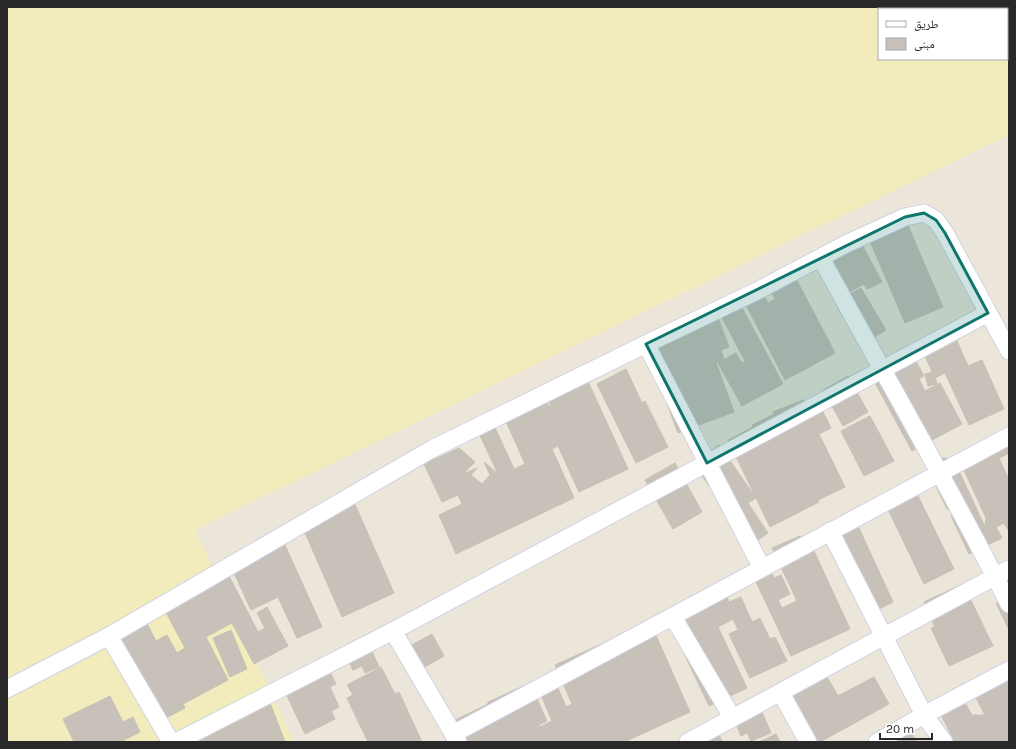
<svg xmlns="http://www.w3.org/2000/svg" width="1016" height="749" viewBox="0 0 1016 749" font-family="Karla,'Noto Naskh Arabic',sans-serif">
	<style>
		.sand { fill: #f2ebbc; fill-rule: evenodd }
		.building { fill: #c7c1ba; stroke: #c7c1b4 }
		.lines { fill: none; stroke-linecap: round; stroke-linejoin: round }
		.street-casing { stroke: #d0d3e2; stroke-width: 19 }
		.street { stroke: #fff; stroke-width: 17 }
		.marked { fill: #0f766e; fill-opacity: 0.2; stroke: #0f766e; stroke-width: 3; stroke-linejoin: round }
	</style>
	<rect width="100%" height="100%" fill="#ece5da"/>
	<path class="sand" d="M 7,7 L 1009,7 L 1009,135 L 195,530 L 294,742 L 7,742 ZM 879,9 L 1007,9 L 1007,59 L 879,59 Z"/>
	<g class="building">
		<path d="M 904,216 L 943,307 L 905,323 L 866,232 Z"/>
		<path d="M 858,237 L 882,282 L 867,289 L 864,284 L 839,298 L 823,266 L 844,255 L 840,247 Z"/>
		<path d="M 791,269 L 835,353 L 785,380 L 742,297 L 760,288 L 768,303 L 775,299 L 767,282 Z"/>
		<path d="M 861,288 L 886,330 L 860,346 L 835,303 Z"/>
		<path d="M 738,300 L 783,384 L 742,406 L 718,363 L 736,353 L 742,363 L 745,361 L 718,310 Z"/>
		<path d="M 717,315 L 729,347 L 721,350 L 724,359 L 716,363 L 734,412 L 678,433 L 647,351 L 673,341 L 672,338 Z"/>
		<path d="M 950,325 L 968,366 L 982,360 L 1004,409 L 969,425 L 945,373 L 935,378 L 919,343 L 934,336 L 933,332 Z"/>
		<path d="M 908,346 L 924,376 L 919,379 L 925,391 L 940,383 L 962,424 L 912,451 L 867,368 Z"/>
		<path d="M 626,369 L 642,403 L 645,401 L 668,447 L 636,463 L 597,384 Z"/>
		<path d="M 934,372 L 937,384 L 928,386 L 925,374 Z"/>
		<path d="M 848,376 L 868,412 L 843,426 L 823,390 Z"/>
		<path d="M 586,377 L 628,469 L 579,492 L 558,446 L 552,449 L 574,498 L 456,554 L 439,515 L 462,504 L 458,495 L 442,502 L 424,464 L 459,448 L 475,462 L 463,474 L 477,468 L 471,475 L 482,484 L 490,475 L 484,462 L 498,474 L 477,429 L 492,421 L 514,469 L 525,464 L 505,419 L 544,401 L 552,408 L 546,396 Z"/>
		<path d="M 803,400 L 809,412 L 820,406 L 831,428 L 819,434 L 845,487 L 818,500 L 819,502 L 770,527 L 728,440 L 753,427 L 752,425 L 774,414 L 773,412 Z"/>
		<path d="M 870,416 L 894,461 L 864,476 L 841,431 Z"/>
		<path d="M 1007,429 L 1009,429 L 1009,453 L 999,458 L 1009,480 L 1009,532 L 1004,523 L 996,527 L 1002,538 L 969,554 L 951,516 L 961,512 L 947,509 L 930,474 L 932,463 L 943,458 L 954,460 L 985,527 L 986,518 L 957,455 L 982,444 L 981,441 Z"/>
		<path d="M 719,445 L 756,498 L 748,503 L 768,533 L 751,545 L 693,463 Z"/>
		<path d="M 675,463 L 702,512 L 673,529 L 645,480 Z"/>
		<path d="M 916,492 L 954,569 L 924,584 L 882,497 Z"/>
		<path d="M 354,502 L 394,593 L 342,617 L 302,526 Z"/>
		<path d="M 852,513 L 893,602 L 865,616 L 823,526 Z"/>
		<path d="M 281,536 L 322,627 L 297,638 L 278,597 L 251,610 L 230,564 Z"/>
		<path d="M 800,536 L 808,554 L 814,551 L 850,629 L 791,656 L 750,569 L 766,562 L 774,578 L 781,575 L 790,594 L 778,600 L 782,608 L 797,601 L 772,548 Z"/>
		<path d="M 228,574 L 258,632 L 265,628 L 257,613 L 267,607 L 288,646 L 254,664 L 232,623 L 206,637 L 228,680 L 183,704 L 185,708 L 162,720 L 114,629 L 142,614 L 156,641 L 167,635 L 177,653 L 185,648 L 162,605 Z"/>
		<path d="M 963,584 L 993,646 L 949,666 L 931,628 L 935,627 L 924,602 Z"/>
		<path d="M 709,589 L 726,595 L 729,602 L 741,597 L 752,622 L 760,618 L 770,639 L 775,637 L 787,661 L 750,678 L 729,634 L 738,630 L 733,619 L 718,627 L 747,688 L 709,706 L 664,611 Z"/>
		<path d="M 1009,596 L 1009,630 L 996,603 Z"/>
		<path d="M 650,622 L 690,712 L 624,742 L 450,742 L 443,726 L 488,704 L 488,702 L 530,683 L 547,721 L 539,725 L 540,727 L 552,721 L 535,681 L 552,674 L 566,707 L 572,704 L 555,665 Z"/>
		<path d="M 231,630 L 247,669 L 230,677 L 213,638 Z"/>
		<path d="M 432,634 L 444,656 L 421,669 L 408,647 Z"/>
		<path d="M 366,638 L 379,667 L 365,673 L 362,666 L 353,670 L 343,648 Z"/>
		<path d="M 325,662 L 336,684 L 330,687 L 339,707 L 331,711 L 335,719 L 305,734 L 281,683 Z"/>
		<path d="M 1008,662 L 1009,742 L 955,742 L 935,703 L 964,701 L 972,715 L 985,715 L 968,683 Z"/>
		<path d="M 381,667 L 395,694 L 399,692 L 422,742 L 368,742 L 347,698 L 353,695 L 347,685 Z"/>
		<path d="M 822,668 L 838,696 L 874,677 L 889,704 L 820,742 L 802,742 L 775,693 Z"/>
		<path d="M 267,695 L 285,742 L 201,742 L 195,727 Z"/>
		<path d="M 110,696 L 123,722 L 133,717 L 140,732 L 120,742 L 74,742 L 63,719 Z"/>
		<path d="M 758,703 L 771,733 L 751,741 L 747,733 L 741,736 L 732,714 Z"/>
		<path d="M 717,729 L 722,742 L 688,742 Z"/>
		<path d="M 908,729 L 918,742 L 870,742 Z"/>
		<path d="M 776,734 L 780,742 L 759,742 Z"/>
	</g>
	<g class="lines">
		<defs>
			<g id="street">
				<path d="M 821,258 C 883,373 950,487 1009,604"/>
				<path d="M 646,344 L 762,568"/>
				<path d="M 830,531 L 924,715 L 944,742"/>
				<path d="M 673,617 L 732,717"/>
				<path d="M 393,631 L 458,742"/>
				<path d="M 7,689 L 109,636"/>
				<path d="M 781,693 L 808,742"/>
				<path d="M 453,734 L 1009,436"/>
				<path d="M 171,742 L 109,636 L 432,449 L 646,344 L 757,291 L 846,244 L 905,217 L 924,213 L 936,220 L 945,233 L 1009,351"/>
				<path d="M 176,742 L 393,631 L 988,313"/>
				<path d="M 688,742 L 1009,569"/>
				<path d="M 877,742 L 924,715 L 1009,670"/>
			</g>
		</defs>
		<use href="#street" class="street-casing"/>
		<use href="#street" class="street"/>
	</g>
	<path class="marked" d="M 924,213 L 936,220 L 945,233 L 988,313 L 707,463 L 646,344 L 905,217 Z"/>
	<rect width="1016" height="749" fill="none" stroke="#292929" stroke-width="16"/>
	<rect x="878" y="8" width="130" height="52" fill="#ffffff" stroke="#a9a9a9"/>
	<rect x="886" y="21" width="20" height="6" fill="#ffffff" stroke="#a9a9a9"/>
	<text x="914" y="28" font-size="12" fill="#292929">طريق</text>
	<rect x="886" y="38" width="20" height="12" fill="#c7c1ba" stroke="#a9a9a9"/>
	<text x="914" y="48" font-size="12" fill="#292929">مبنى</text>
	<path d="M880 733v6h52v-6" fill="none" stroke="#292929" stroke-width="2"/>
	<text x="886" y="733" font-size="12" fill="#292929" stroke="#ffffff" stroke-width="3" paint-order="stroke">20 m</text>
</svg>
